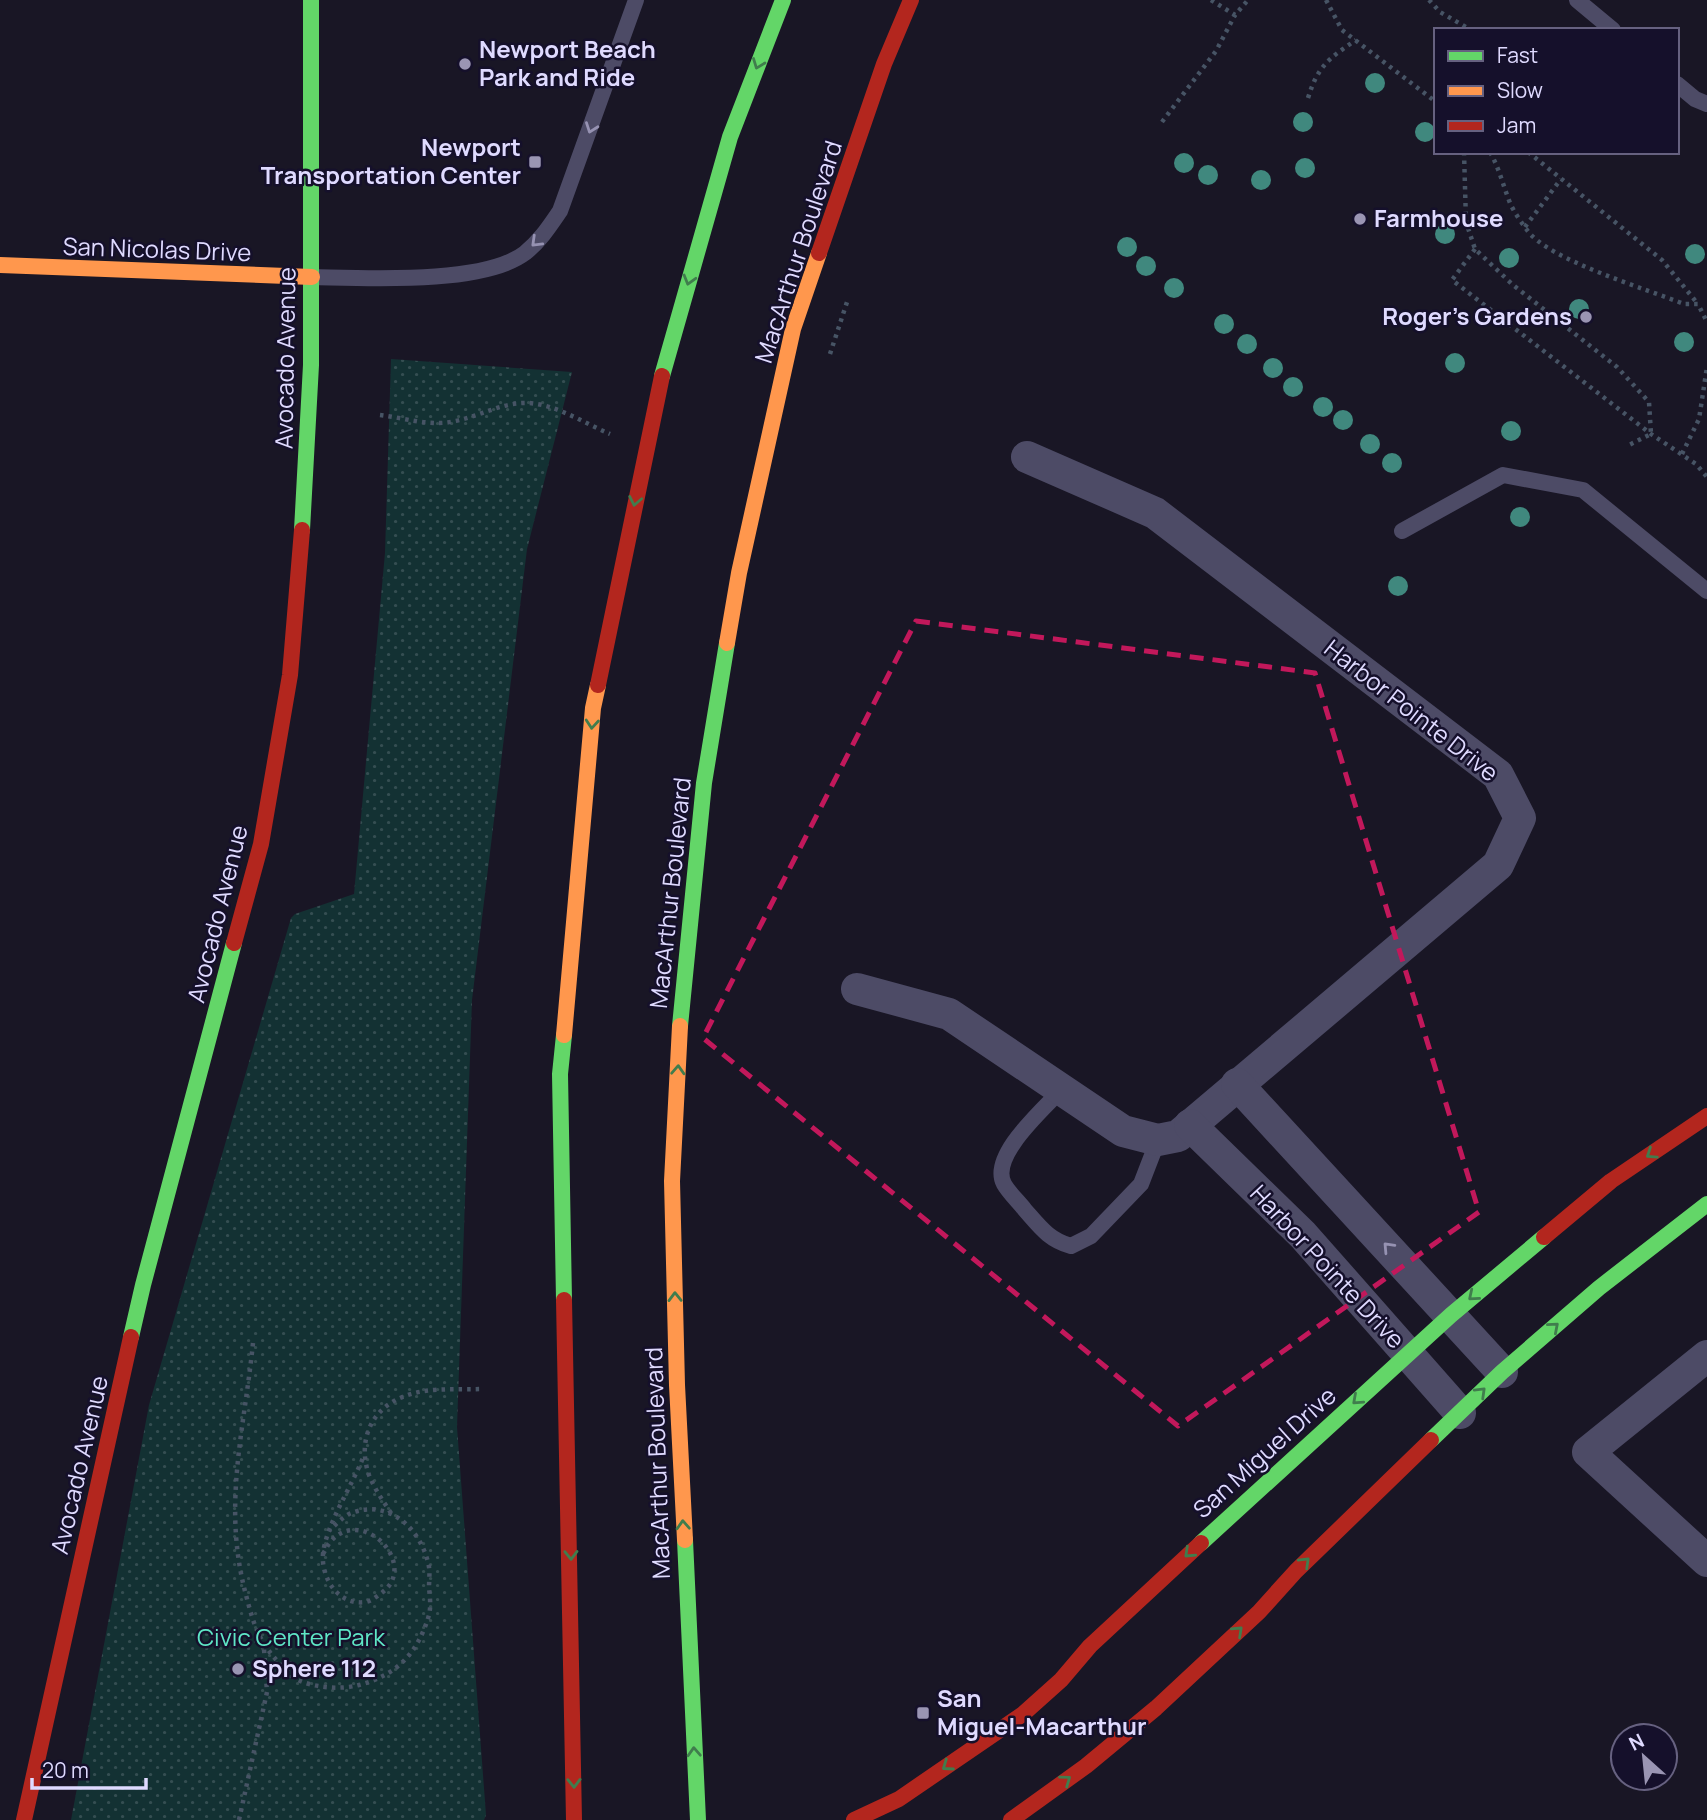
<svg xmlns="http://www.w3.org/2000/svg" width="1707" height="1820" viewBox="0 0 1707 1820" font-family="Manrope,sans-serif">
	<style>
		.park { fill: url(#park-dots) }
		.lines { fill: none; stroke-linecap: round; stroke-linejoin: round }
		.path { stroke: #475465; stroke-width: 4.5; stroke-dasharray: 3.5 5; stroke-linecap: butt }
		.lane { stroke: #4d4b66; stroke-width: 16 }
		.street { stroke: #4d4b66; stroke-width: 32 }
		.fast { stroke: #63d668; stroke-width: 16 }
		.slow { stroke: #ff974d; stroke-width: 16 }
		.jam { stroke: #b3261e; stroke-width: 16 }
		.tree { fill: #40887e }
		.oneway { stroke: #407d4d }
		.oneway2 { stroke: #9692b2 }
		.marked { fill: none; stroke: #c2185b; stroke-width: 5; stroke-dasharray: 14 9; stroke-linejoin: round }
		.poi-dot { fill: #9a95b3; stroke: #15102b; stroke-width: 2.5 }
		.labels { text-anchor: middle; stroke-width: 5; stroke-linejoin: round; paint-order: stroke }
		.poi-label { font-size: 24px; font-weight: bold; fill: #dfdaff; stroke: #15102b; text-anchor: start }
		.street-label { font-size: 24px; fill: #dfdaff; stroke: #15102b }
		.park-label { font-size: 24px; fill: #5fe6c6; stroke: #15102b }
	</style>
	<defs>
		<pattern id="park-dots" width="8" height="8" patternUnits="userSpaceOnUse" patternTransform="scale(1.75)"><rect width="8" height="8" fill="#133133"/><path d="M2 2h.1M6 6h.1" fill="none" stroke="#354e52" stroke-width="1.8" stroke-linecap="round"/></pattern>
	</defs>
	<rect width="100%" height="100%" fill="#191625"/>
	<path class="park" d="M 391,359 L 572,372 L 527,549 L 472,1000 L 457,1427 L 486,1815 L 484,1820 L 71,1820 L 149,1405 L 291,918 L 295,914 L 354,894 L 385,553 Z"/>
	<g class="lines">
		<g class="path">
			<path d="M 1211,0 L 1235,15 L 1248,0"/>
			<path d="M 1326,0 L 1342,30 L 1436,102"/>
			<path d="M 1429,0 L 1440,12 L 1471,30"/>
			<path d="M 1308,98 C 1318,66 1328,59 1356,40"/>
			<path d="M 1162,122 L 1216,51 L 1235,15"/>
			<path d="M 1464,152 L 1466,222 L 1475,249 L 1513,285 L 1617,367 L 1649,402 L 1651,434 L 1629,445"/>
			<path d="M 1490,152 C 1499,168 1503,185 1510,203 C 1514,212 1521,222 1527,230 C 1548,260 1647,289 1684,304 L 1698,304 L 1707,322"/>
			<path d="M 1528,152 L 1662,260 L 1698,304"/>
			<path d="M 1525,227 L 1561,179"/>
			<path d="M 1475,249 L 1452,280 L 1651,434 L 1696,464 L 1707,477"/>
			<path d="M 830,354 L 848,299"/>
			<path d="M 380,415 C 405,418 431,427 455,421 C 481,416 502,402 529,403 C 557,405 584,423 610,434"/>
			<path d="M 1682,454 L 1699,419 L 1707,367"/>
			<path d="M 253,1343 C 244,1432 222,1506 246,1595 C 254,1626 259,1642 281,1665 C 286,1669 291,1676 296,1679 C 314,1688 340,1690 359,1685 C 397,1675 418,1653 429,1615 C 431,1607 430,1597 429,1588 C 429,1581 430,1574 429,1567 C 422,1529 388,1497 349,1514 C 342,1518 335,1525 329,1531"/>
			<path d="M 391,1513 C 383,1501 374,1488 369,1475 C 357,1441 371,1408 405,1396 C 428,1387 457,1390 482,1389"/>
			<path d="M 323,1554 C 326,1549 328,1544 332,1540 C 365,1506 421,1567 380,1594 C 376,1597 371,1601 366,1602 C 339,1606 321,1579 323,1554 C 326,1524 353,1485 364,1455"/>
			<path d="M 239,1820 L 267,1692 L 264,1649"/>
		</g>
		<g class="lane">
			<path d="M 1577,0 L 1613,30"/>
			<path d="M 1677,84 L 1695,99 L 1707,104"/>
			<path d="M 312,277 C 365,278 483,285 525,253 C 540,241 549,227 560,211 L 636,0"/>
			<path d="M 1402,531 L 1503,475 L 1583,490 L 1707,591"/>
			<path d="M 1061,1090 C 1044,1109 989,1156 1004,1184 C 1009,1193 1019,1202 1025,1210 C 1040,1227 1049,1240 1071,1246 L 1091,1236 L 1141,1184 L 1158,1140"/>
		</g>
		<g class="street">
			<path d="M 857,989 L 949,1014 L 1123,1131 L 1158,1140 L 1178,1136 L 1498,865 L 1520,818 L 1498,775 L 1155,513 L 1027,457"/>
			<path d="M 1237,1084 L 1502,1372"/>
			<path d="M 1190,1125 L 1303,1235 L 1460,1413"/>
			<path d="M 1707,1356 L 1588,1452 L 1707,1561"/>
		</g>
		<g class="fast">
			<path d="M 662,376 L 730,137 L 783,0"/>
			<path d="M 302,530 L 311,365 L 311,0"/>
			<path d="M 680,1026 L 704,783 L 727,643"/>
			<path d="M 564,1035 L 560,1074 L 564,1300"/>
			<path d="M 131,1337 L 143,1285 L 234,943"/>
			<path d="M 1431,1440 L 1502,1372 L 1599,1288 L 1707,1204"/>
			<path d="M 685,1540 L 698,1820"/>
			<path d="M 1201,1543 L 1451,1315 L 1544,1237"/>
		</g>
		<g class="slow">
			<path d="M 0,265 L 312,277"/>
			<path d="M 727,643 L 739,573 L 793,329 L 819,253"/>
			<path d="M 680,1026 L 672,1181 L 677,1385 L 685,1540"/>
			<path d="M 564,1035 L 593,708 L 598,685"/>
		</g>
		<g class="jam">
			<path d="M 819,253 L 884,64 L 911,0"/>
			<path d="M 598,685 L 662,376"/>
			<path d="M 234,943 L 261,844 L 290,675 L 302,530"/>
			<path d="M 1544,1237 L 1611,1181 L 1707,1116"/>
			<path d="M 564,1300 L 574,1820"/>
			<path d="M 24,1820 L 131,1337"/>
			<path d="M 854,1820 L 899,1799 L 1023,1714 L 1061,1680 L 1090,1646 L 1201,1543"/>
			<path d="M 1011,1820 L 1086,1766 L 1156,1708 L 1259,1612 L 1296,1571 L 1431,1440"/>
		</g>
	</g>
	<g class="tree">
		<circle cx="1375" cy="83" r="10"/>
		<circle cx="1303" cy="122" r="10"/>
		<circle cx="1425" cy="132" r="10"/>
		<circle cx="1184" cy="163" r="10"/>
		<circle cx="1305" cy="168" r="10"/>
		<circle cx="1208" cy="175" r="10"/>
		<circle cx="1261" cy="180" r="10"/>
		<circle cx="1445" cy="234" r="10"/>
		<circle cx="1127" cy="247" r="10"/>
		<circle cx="1695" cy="254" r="10"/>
		<circle cx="1509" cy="258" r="10"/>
		<circle cx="1146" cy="266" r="10"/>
		<circle cx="1174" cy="288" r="10"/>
		<circle cx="1579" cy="309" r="10"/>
		<circle cx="1224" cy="324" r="10"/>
		<circle cx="1684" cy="342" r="10"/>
		<circle cx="1247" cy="344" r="10"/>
		<circle cx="1455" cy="363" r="10"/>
		<circle cx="1273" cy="368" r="10"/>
		<circle cx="1293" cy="387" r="10"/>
		<circle cx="1323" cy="407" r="10"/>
		<circle cx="1343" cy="420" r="10"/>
		<circle cx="1511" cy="431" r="10"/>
		<circle cx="1370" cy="444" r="10"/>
		<circle cx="1392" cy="463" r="10"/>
		<circle cx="1520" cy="517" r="10"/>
		<circle cx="1398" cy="586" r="10"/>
	</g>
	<defs><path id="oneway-chevron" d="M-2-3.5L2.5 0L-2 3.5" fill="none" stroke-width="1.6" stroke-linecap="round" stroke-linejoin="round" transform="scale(1.75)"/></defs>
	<g class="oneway">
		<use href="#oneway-chevron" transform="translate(758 64) rotate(111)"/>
		<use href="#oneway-chevron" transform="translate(689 280) rotate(106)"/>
		<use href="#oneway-chevron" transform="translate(635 501) rotate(101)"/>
		<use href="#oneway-chevron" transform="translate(592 724) rotate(95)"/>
		<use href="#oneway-chevron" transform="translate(678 1070) rotate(-87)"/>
		<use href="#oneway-chevron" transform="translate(1651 1154) rotate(146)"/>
		<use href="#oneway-chevron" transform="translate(1473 1296) rotate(140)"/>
		<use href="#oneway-chevron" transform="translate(675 1297) rotate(-91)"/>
		<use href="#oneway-chevron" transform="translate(1554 1327) rotate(-41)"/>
		<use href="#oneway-chevron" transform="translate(1481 1392) rotate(-44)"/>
		<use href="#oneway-chevron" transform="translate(1357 1400) rotate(138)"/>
		<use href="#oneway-chevron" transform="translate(683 1525) rotate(-93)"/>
		<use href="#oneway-chevron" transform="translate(1189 1553) rotate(137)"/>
		<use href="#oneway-chevron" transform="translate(571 1555) rotate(89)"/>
		<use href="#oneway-chevron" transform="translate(1305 1562) rotate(-44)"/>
		<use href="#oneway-chevron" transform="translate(1238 1631) rotate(-43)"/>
		<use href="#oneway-chevron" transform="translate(694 1752) rotate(-93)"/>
		<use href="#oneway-chevron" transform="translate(947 1766) rotate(145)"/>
		<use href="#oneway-chevron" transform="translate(1066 1780) rotate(-36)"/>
		<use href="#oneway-chevron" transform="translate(574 1783) rotate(89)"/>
	</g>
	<g class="oneway2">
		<use href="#oneway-chevron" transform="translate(591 128) rotate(110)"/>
		<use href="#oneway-chevron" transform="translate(536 242) rotate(136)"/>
		<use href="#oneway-chevron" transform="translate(1388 1247) rotate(-133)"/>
	</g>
	<path class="marked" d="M 916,621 L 1315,673 L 1479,1212 L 1178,1426 L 703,1038 Z"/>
	<g class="poi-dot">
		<circle cx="465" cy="64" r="7"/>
		<rect x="528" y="155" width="14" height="14" rx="3.5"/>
		<circle cx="1360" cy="219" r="7"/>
		<circle cx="1586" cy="317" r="7"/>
		<circle cx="238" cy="1669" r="7"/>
		<rect x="916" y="1706" width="14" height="14" rx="3.5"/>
	</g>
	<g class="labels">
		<g class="poi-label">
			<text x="479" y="58">Newport Beach<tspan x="479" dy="28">Park and Ride</tspan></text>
			<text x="521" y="156" text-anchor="end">Newport<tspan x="521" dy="28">Transportation Center</tspan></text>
			<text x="1374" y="227">Farmhouse</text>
			<text x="1572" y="325" text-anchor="end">Roger's Gardens</text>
			<text x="252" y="1677">Sphere 112</text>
			<text x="937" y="1707">San<tspan x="937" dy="28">Miguel-Macarthur</tspan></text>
		</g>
		<g class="street-label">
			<text transform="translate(157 250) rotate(2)" y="8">San Nicolas Drive</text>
			<text transform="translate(799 252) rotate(-72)" y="8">MacArthur Boulevard</text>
			<text transform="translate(286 358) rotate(-89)" y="8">Avocado Avenue</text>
			<text transform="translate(1411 711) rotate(38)" y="8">Harbor Pointe Drive</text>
			<text transform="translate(671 893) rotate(-84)" y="8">MacArthur Boulevard</text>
			<text transform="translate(218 914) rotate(-76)" y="8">Avocado Avenue</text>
			<text transform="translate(1327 1267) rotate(47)" y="8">Harbor Pointe Drive</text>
			<text transform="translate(1265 1453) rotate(-42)" y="8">San Miguel Drive</text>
			<text transform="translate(658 1463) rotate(-92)" y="8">MacArthur Boulevard</text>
			<text transform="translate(80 1465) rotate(-77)" y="8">Avocado Avenue</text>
		</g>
		<g class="park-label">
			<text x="291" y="1646">Civic Center Park</text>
		</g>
	</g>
	<rect x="1434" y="28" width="245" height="126" fill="#15102b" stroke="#666180" stroke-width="2"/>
	<rect x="1448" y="51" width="35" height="10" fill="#63d668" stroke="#666180" stroke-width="2"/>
	<text x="1497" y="63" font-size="21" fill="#dfdaff">Fast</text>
	<rect x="1448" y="86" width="35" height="10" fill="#ff974d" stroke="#666180" stroke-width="2"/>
	<text x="1497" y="98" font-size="21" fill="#dfdaff">Slow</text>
	<rect x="1448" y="121" width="35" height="10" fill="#b3261e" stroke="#666180" stroke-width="2"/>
	<text x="1497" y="133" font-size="21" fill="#dfdaff">Jam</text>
	<g transform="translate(1644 1757) rotate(333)"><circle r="33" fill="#15102b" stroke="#666180" stroke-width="2"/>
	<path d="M0-5L12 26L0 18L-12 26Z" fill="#9a95b3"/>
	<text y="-10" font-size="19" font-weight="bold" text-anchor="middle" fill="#dfdaff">N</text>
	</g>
	<path d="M32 1778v10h114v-10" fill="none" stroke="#dfdaff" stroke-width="3.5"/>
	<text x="42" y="1778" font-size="21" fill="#dfdaff" stroke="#15102b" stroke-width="5" paint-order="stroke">20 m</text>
</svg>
